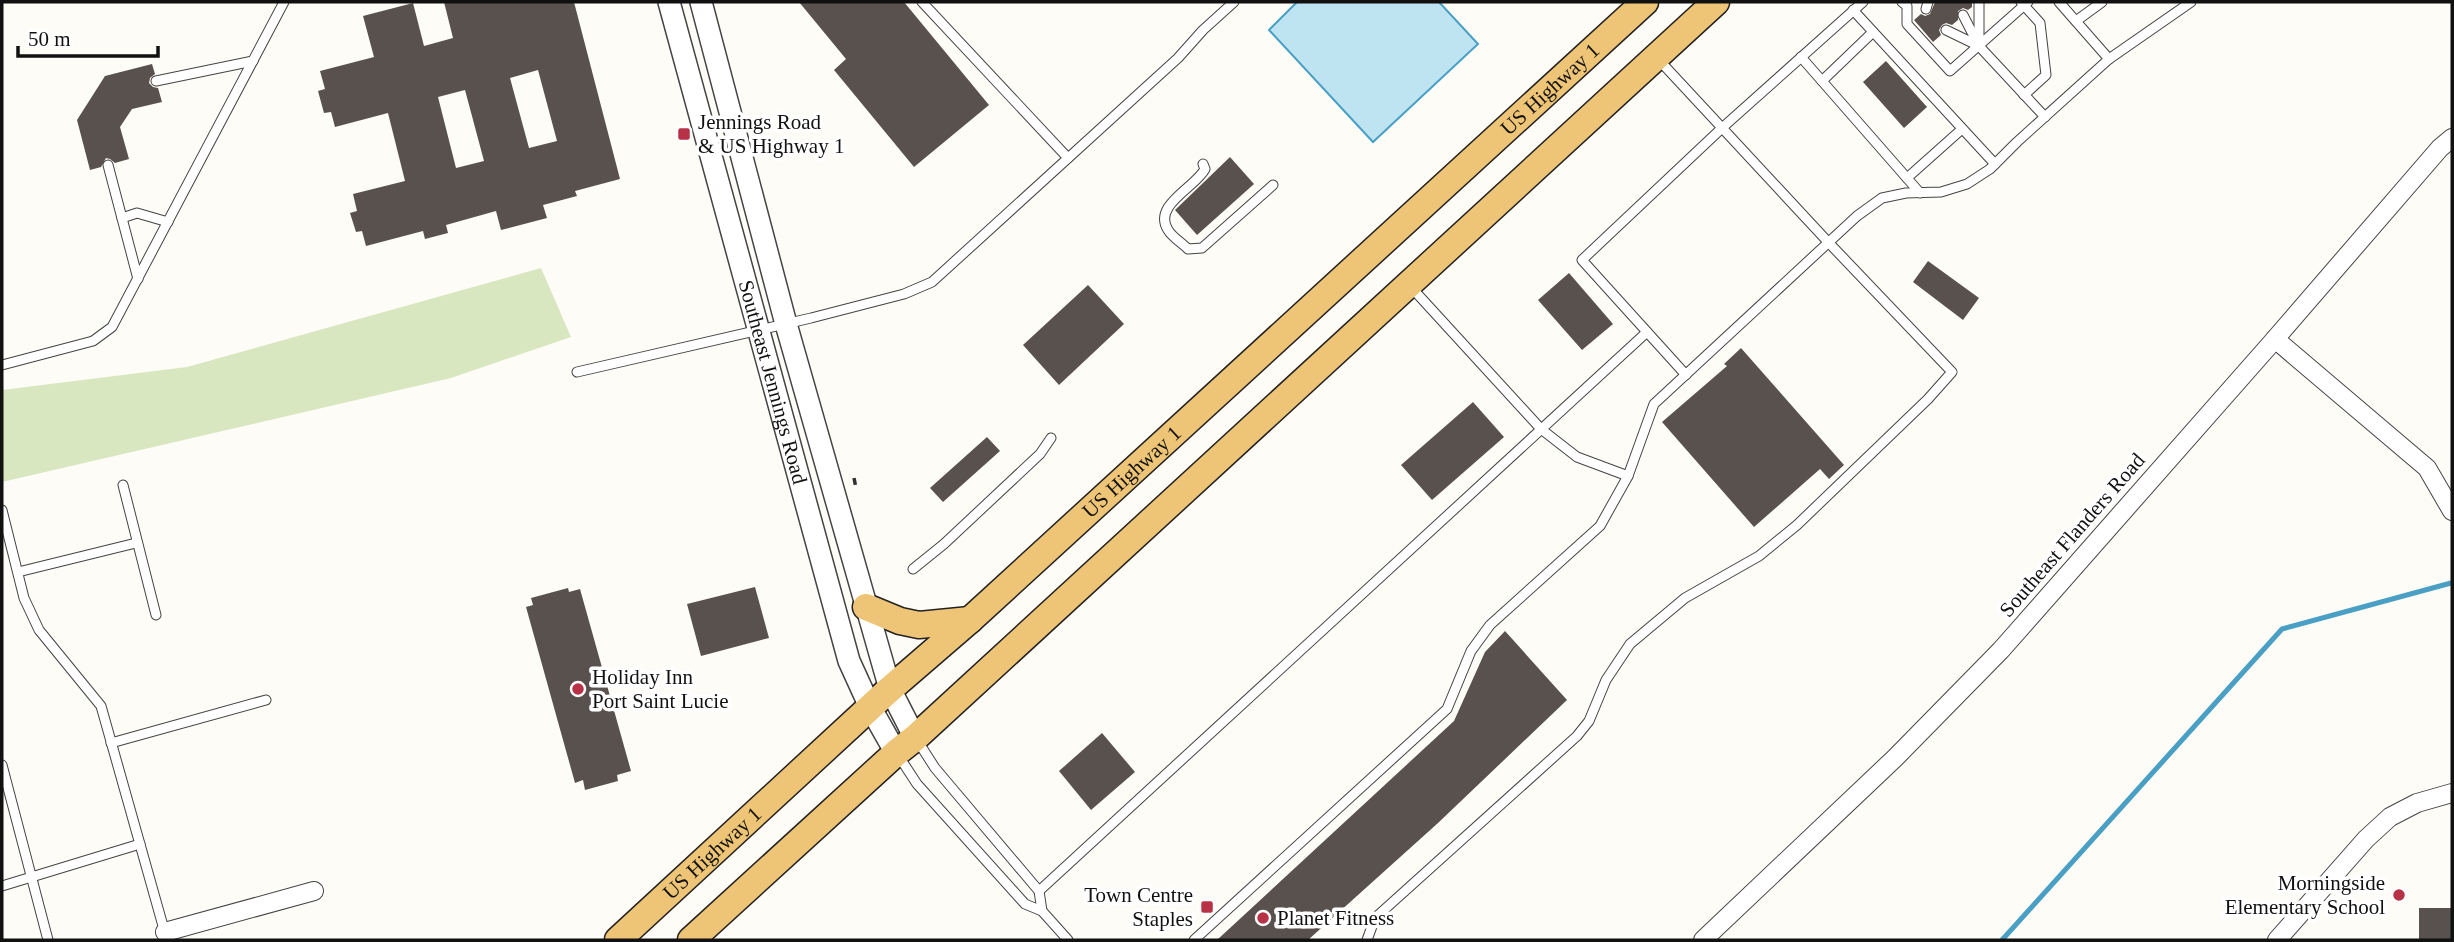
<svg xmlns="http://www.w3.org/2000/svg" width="2454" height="942" viewBox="0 0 2454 942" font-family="Georgia,serif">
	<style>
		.green { fill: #d8e7c0 }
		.water { fill: #bee4f2; stroke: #4a9fc4; stroke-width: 2 }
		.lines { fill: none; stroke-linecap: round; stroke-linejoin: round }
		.stream { stroke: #4a9fc4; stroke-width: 5 }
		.building { fill: #59514e; fill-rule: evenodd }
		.service-casing { stroke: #444; stroke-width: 11 }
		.minor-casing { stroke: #444; stroke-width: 20 }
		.tertiary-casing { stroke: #444; stroke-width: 24 }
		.primary-casing { stroke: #222; stroke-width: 29 }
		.path { stroke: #333; stroke-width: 3.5; stroke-dasharray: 7 3.5; stroke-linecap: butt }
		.service { stroke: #fff; stroke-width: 9 }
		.minor { stroke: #fff; stroke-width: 18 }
		.tertiary { stroke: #fff; stroke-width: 21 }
		.primary { stroke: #eec576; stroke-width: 26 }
		.poi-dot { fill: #b73246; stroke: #fff; stroke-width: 2.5 }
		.labels { text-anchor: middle; stroke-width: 7; stroke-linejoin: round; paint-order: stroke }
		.street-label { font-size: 21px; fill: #111; stroke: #fff }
		.poi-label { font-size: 21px; fill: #111; stroke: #fff; text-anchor: start }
	</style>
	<rect width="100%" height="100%" fill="#fefcf6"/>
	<path class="green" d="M 541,268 L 571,337 L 451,378 L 2,482 L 2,390 L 187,367 Z"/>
	<path class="water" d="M 1297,2 L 1439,2 L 1478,44 L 1373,142 L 1269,30 Z"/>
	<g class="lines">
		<path class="stream" d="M 2002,940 L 2282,629 L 2451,583"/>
	</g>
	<g class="building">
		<path d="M 444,2 L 574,2 L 620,179 L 575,191 L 577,196 L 543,205 L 547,218 L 501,230 L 496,211 L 446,225 L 448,233 L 425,239 L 423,231 L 366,246 L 362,231 L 356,232 L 350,213 L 357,211 L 353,194 L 405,181 L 388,113 L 335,127 L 331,112 L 324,113 L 318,91 L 325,89 L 320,71 L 374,57 L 363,16 L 413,3 L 424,46 L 453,38 ZM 538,70 L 557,141 L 529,148 L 510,78 ZM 465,90 L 484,161 L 456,168 L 438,97 Z"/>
		<path d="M 799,2 L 904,2 L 989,105 L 914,167 L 834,70 L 846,59 Z"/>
		<path d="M 1935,2 L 1972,2 L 1972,7 L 1968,10 L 1963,8 L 1958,11 L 1958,20 L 1952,25 L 1946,23 L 1942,25 L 1939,30 L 1941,35 L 1933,42 L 1914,20 L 1921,14 L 1925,16 L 1930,14 Z"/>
		<path d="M 1886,61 L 1927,107 L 1904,128 L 1863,82 Z"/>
		<path d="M 152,64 L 155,74 L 150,78 L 149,83 L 153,87 L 158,88 L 162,102 L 132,109 L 120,127 L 129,159 L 115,163 L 110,159 L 106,158 L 101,167 L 90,170 L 77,120 L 105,76 Z"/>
		<path d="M 1230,157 L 1254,184 L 1197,235 L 1175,210 Z"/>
		<path d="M 1928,261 L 1979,298 L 1963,320 L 1913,282 Z"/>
		<path d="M 1569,273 L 1613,324 L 1582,350 L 1538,300 Z"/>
		<path d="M 1088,285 L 1124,324 L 1059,385 L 1023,345 Z"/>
		<path d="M 1741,348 L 1844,465 L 1829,479 L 1820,469 L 1754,527 L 1662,422 L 1727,366 L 1724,364 Z"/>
		<path d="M 1473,402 L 1504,437 L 1432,500 L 1401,465 Z"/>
		<path d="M 987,437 L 1000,451 L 943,502 L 930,488 Z"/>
		<path d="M 755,587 L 769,638 L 701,656 L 687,604 Z"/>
		<path d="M 568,588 L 569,592 L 580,589 L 631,771 L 617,775 L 618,781 L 585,790 L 583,780 L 575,783 L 526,607 L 533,605 L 531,598 Z"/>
		<path d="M 1505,631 L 1567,700 L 1438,823 L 1308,940 L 1217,940 L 1454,721 L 1485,652 Z"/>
		<path d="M 1102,733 L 1135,772 L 1091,810 L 1059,771 Z"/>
		<rect x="2419" y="908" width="33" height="32"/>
	</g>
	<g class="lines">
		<defs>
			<g id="service">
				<path d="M 922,2 L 1068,158"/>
				<path d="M 1902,2 L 1907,6 L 1907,24 L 1950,71 L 2028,2"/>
				<path d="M 1979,2 L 1979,46 L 2045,117"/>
				<path d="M 2021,2 L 2040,23 L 2046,75 L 2024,95"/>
				<path d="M 2059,2 L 2109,59"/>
				<path d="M 1926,9 L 1928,2"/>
				<path d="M 1853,10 L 1995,164"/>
				<path d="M 2076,21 L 2102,2"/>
				<path d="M 1946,30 L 1979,46 L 1963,15"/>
				<path d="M 1801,57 L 1920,193"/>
				<path d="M 156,81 L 253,61"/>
				<path d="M 1822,81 L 1873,32"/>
				<path d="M 1203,164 L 1205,169 C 1196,187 1152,205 1168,230 C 1172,237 1182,243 1188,249 L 1202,248 L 1273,185"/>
				<path d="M 108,165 L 138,279"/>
				<path d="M 1907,178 L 1962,129"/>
				<path d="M 122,218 L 137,213 L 168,222"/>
				<path d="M 1411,287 L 1541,429 L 1577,457 L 1628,476"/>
				<path d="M 2,365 L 93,341 L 112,327 L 284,2"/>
				<path d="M 577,372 L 811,318 L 904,294 L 932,282 L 1178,58 L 1203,30 L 1234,2"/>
				<path d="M 1686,375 L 1582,260 L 1722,128 L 1863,2"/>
				<path d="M 123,485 L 156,615"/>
				<path d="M 2,510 L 24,598 L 39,630 L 101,706 L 165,933"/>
				<path d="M 913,569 L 944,544 L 1040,454 L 1051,438"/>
				<path d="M 18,572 L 136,543"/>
				<path d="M 917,740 L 935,768 L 1039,891 L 1042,911"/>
				<path d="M 111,743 L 266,700"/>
				<path d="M 898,755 L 917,784 L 1025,904 L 1042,911 L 1068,940"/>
				<path d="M 2,765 L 48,940"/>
				<path d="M 2,886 L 140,844"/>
				<path d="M 1039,891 L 1647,332"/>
				<path d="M 1194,940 L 1447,709 L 1471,651 L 1490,625 L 1600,526 L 1628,476 L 1654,404 L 1857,216 L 1882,198 L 1906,193 L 1941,192 L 1967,184 L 1990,169 L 2017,142 L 2109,59 L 2191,2"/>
				<path d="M 1367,940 L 1375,918 L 1577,736 L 1589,721 L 1606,680 L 1630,644 L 1685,598 L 1759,556 L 1797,525 L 1928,399 L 1952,372 L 1829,243 L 1659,60"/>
			</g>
			<g id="minor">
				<path d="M 2275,339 L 2427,468 L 2452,511"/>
				<path d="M 165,932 L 314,891"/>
				<path d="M 1703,940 L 1895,758 L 2001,650 L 2275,339 L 2440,148 L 2452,138"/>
				<path d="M 2277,940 L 2366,839 L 2390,817 L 2417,803 L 2452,793"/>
			</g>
			<g id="tertiary">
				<path id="s1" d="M 669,2 L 849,661 L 870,707 L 896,753"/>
				<path d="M 701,2 L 786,324 L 890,689 L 915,738"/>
			</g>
			<g id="primary">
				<path d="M 866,607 L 900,621 L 919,625 L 970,620"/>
				<path id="s2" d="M 618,940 L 890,689 L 970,620 L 1645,2"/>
				<path d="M 691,940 L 896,753 L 915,738 L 1716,2"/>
			</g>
		</defs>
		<use href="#service" class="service-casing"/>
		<use href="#minor" class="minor-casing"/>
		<use href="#tertiary" class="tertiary-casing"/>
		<use href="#primary" class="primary-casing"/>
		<path class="path" d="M 854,478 L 856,488"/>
		<use href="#service" class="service"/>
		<use href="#minor" class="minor"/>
		<use href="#tertiary" class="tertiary"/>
		<use href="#primary" class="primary"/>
	</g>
	<g class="poi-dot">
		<rect x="677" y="127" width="14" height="14" rx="3.5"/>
		<circle cx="578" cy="689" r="7"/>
		<circle cx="2399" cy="895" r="7"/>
		<rect x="1200" y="900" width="14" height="14" rx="3.5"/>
		<circle cx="1263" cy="918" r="7"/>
	</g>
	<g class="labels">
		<g class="street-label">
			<text dy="7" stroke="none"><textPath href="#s2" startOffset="1262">US Highway 1</textPath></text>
			<text dy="7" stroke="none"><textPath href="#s1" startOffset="394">Southeast Jennings Road</textPath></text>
			<text dy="7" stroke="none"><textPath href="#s2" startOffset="695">US Highway 1</textPath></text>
			<text transform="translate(2072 535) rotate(-49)" y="7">Southeast Flanders Road</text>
			<text dy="7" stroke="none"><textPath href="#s2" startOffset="128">US Highway 1</textPath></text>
		</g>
		<g class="poi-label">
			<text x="698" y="129">Jennings Road<tspan x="698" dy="24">&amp; US Highway 1</tspan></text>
			<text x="592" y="684">Holiday Inn<tspan x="592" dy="24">Port Saint Lucie</tspan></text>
			<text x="2385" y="890" text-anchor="end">Morningside<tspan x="2385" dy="24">Elementary School</tspan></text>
			<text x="1193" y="902" text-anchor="end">Town Centre<tspan x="1193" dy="24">Staples</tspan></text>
			<text x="1277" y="925">Planet Fitness</text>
		</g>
	</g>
	<rect width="2454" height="942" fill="none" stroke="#111111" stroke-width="7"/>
	<path d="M18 46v10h140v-10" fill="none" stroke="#111111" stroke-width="3.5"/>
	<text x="28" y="46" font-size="21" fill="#111111" stroke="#ffffff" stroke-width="5" paint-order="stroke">50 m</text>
</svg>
